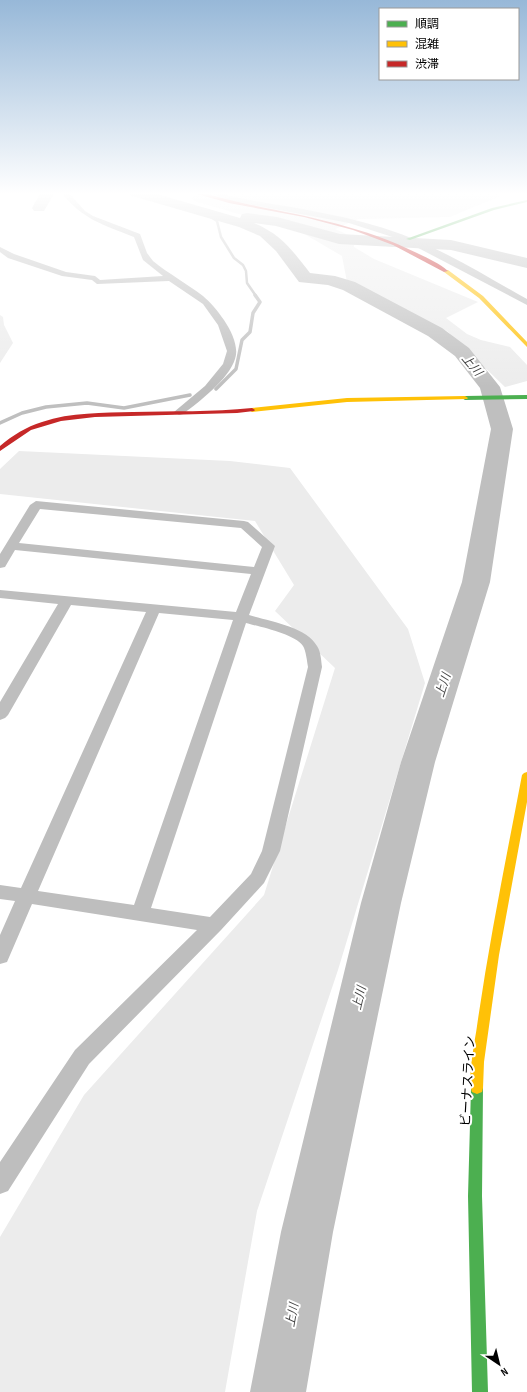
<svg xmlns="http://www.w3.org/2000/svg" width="527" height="1392" viewBox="0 0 527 1392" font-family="'Sofia Sans Condensed','Noto Sans JP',sans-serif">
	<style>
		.green { fill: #ececec }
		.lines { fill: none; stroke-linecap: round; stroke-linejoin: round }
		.stream-far1 { stroke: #bfbfbf; stroke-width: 2.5 }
		.stream { stroke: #bfbfbf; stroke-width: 3.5 }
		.river { fill: #bfbfbf; fill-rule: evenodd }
		.street { fill: #bebebe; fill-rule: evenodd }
		.fast { fill: #4caf50; fill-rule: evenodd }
		.slow { fill: #ffc107; fill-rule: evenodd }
		.jam { fill: #c62828; fill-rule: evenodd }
		.labels { text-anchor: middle; stroke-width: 4; stroke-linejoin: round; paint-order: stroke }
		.water-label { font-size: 12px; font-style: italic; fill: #444; stroke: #fff }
		.near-street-label { font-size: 13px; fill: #000; stroke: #fff }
	</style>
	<rect width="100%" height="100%" fill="#fff"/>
	<g class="green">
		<path d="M 201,192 L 510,192 L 450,217 L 358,219 L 335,229 L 353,237 L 354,247 L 374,259 L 478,302 L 446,318 L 467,334 L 481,340 L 510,347 L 527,365 L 527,381 L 505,387 L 447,331 L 386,306 L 347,282 L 342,256 L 301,232 L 194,201 L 191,198 Z"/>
		<path d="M 0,315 L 3,317 L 4,325 L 13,343 L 0,363 Z"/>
		<path d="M 19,451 L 230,461 L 290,468 L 408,629 L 425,683 L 338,970 L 257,1211 L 225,1392 L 0,1392 L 0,1237 L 84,1095 L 264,895 L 335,668 L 275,611 L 294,585 L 255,521 L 0,494 L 0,469 Z"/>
	</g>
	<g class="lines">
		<path class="stream-far1" d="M 204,213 L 217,221 L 221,237 L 234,258 L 243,265 L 246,271 L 247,283 L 256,296"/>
		<g class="stream">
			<path d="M 216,389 L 236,369 L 242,340 L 250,332 L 253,313 L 260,302 L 255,295"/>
			<path d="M 0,423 L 22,413 L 46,407 L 87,403 L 124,408 L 190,395"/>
		</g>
		<g class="river">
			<path d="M 41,192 L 55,192 L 44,211 L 34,211 L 32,208 Z"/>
			<path d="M 127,192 L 150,192 L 240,218 L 242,214 L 247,213 L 277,217 L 340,234 L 451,240 L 527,258 L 527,268 L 451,250 L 339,244 L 276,226 L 254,223 C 282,235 292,250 310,273 L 335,276 L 355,282 L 442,328 L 469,348 L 500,387 L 513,429 L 490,582 L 435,762 L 401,903 L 333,1232 L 306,1392 L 250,1392 L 281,1232 L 361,903 L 401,762 L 462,582 L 491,429 L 480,388 L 455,356 L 428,336 L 343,290 L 328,285 L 299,282 L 276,251 L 260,236 L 239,227 L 129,195 Z"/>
		</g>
		<g class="street">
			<path d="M 61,192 L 68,192 L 85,211 L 93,216 L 140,234 L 147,253 L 153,261 C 169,274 186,283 203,296 C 217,308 242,339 235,359 C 229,379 199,402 183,414 L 179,415 L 174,412 L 205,386 L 223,364 L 227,351 L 218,325 L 203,304 L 169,281 L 97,284 L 92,280 L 62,276 L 8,258 L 0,252 L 0,247 L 14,254 L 66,272 L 95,276 L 100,280 L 163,276 L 143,260 L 134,237 C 102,224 83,220 61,192 Z"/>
			<path d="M 208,192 L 218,192 L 233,197 C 292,208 355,215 411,238 C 451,254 489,278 527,299 L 527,305 L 405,241 L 349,223 L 232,201 Z"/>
			<path d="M 36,501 L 244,521 L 248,522 L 275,546 L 249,615 C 269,621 307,627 317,646 C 321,652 321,660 322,667 L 280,851 L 264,883 L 221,930 L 89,1064 L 8,1191 L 0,1194 L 0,1162 L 75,1050 L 197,930 L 32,904 L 7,962 L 0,964 L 0,935 L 15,901 L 0,899 L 0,885 L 21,888 L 146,612 L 71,605 L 8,715 L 5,718 L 0,720 L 0,702 L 58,604 L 0,598 L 0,590 L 236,612 L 251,574 L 15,550 L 5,567 L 0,568 L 0,554 L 30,505 ZM 40,509 L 241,528 L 262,547 L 254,567 L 19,543 ZM 159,613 L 233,620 L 134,905 L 38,891 ZM 246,623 C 260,627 295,634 303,646 C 306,651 307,661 308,667 L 262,851 L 251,874 L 210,917 L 151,908 Z"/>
		</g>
		<g class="fast">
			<path d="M 527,200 L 527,202 L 494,210 L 410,240 L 406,239 L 492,208 Z"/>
			<path d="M 527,395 L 527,399 L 465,400 L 462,398 L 465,396 Z"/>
			<path d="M 477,1082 L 482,1084 L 483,1088 L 482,1196 L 488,1392 L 472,1392 L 468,1196 L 471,1088 L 472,1084 Z"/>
		</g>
		<g class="slow">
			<path d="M 444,270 L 448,270 L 483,296 L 527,342 L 527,347 L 479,298 L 444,272 Z"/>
			<path d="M 465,396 L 468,398 L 467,399 L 347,402 L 252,412 L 249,410 L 252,408 L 347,398 Z"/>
			<path d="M 527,772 L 527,802 L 499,955 L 484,1062 L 483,1088 L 482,1092 L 477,1094 L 472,1092 C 467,1079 475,1041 477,1026 C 489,942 506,859 522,775 L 524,773 Z"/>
		</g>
		<g class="jam">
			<path d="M 190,192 C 207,192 230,201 247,204 C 305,216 363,226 417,253 C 427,258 439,263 448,271 L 444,272 L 393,245 L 353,230 L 304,217 L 229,203 Z"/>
			<path d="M 252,408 L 255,410 L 254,411 L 237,413 L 95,417 L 61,421 L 31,430 L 0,451 L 0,446 C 13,435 26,427 42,422 C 71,412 103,413 133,412 C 173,411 212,412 252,408 Z"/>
		</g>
	</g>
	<linearGradient id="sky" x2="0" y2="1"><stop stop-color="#97b8d8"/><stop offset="0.5" stop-color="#fff"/><stop offset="1" stop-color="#fff" stop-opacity="0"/></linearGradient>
	<rect width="527" height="387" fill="url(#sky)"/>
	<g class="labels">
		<g class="water-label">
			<text transform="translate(472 365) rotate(50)" y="4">上川</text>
			<text transform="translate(443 685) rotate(-72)" y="4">上川</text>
			<text transform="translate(359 998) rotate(-77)" y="4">上川</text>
			<text transform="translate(292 1315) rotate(-80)" y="4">上川</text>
		</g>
		<g class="near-street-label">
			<text transform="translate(467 1081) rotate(-87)" y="5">ビーナスライン</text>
		</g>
	</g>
	<rect x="379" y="8" width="140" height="72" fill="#ffffff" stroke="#999999"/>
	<rect x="387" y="21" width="20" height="6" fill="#4caf50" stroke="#999999"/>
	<text x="415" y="28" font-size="12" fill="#000000">順調</text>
	<rect x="387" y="41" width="20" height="6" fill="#ffc107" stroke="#999999"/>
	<text x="415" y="48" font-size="12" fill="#000000">混雑</text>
	<rect x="387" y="61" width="20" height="6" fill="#c62828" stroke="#999999"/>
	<text x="415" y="68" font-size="12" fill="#000000">渋滞</text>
	<g transform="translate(499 1364) rotate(145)" stroke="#ffffff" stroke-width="3" paint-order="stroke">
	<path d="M0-3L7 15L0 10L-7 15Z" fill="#000000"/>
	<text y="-6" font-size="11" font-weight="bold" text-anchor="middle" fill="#000000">N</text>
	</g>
</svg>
